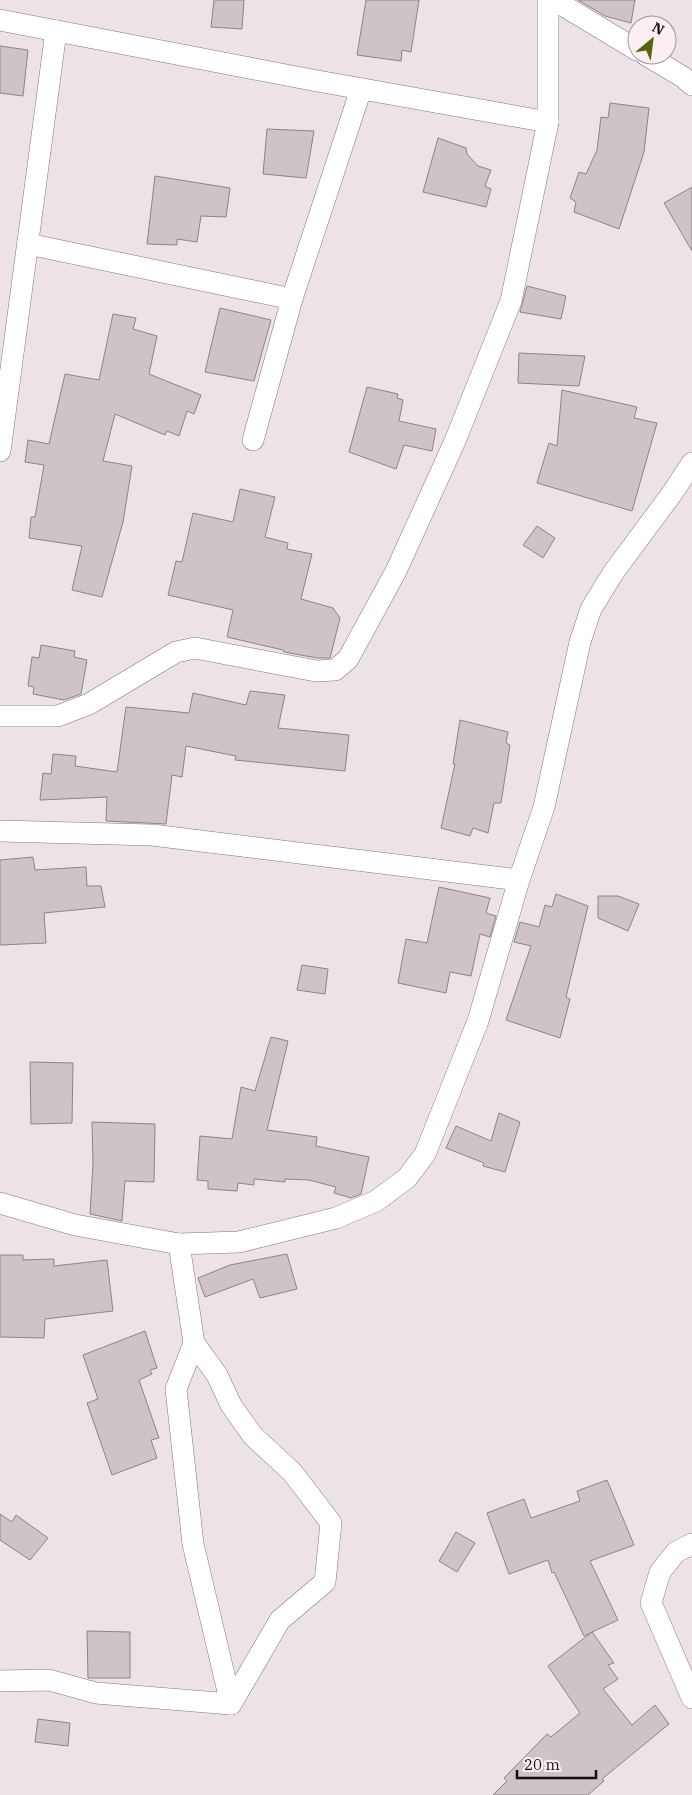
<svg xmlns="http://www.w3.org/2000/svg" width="692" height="1795" viewBox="0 0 692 1795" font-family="'IBM Plex Serif',serif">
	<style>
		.building { fill: #cec3c7; stroke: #8e8488 }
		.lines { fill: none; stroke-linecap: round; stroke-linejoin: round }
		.street-casing { stroke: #81777c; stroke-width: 22 }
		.street { stroke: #fff; stroke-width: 21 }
	</style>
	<rect width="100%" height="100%" fill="#ede2e7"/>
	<g class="building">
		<path d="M 214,0 L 244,0 L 242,29 L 211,27 Z"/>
		<path d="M 366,0 L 419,0 L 411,52 L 402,50 L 401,61 L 357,55 Z"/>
		<path d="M 578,0 L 635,0 L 631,23 L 605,16 Z"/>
		<path d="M 0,46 L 28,50 L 23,96 L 0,93 Z"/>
		<path d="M 610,103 L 649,108 L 644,152 L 619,229 L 574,212 L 576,202 L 570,198 L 579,172 L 586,174 L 597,150 L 601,117 L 608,118 Z"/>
		<path d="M 267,129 L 314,131 L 306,178 L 263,174 Z"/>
		<path d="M 438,138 L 466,148 L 467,154 L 478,166 L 491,170 L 485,186 L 491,189 L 486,207 L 423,192 Z"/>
		<path d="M 155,176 L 230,188 L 226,217 L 201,216 L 197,242 L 177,239 L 177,245 L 147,244 Z"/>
		<path d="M 692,187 L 692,251 L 664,203 Z"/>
		<path d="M 527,286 L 566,296 L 561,319 L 520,312 Z"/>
		<path d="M 220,308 L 271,320 L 254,381 L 205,372 Z"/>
		<path d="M 113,314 L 136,318 L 133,329 L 157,336 L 149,374 L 201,395 L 194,414 L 187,411 L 179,436 L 167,431 L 165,435 L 115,414 L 103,461 L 132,466 L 123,522 L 102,597 L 72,590 L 82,546 L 29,538 L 31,517 L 35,517 L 44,465 L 25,462 L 28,440 L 49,444 L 65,374 L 99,380 Z"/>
		<path d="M 519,353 L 585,356 L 579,386 L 518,383 Z"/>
		<path d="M 367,387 L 398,394 L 397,398 L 403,400 L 399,421 L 436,429 L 432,451 L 404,445 L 396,469 L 349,452 Z"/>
		<path d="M 562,390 L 637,407 L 634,418 L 657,423 L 632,511 L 537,483 L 549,443 L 557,446 Z"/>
		<path d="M 240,489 L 275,497 L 265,537 L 288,543 L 287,549 L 312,554 L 301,599 L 333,608 L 340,618 L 330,658 L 317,658 L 284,652 L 283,650 L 227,637 L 233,610 L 168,595 L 176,561 L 182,562 L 193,513 L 233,522 Z"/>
		<path d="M 537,526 L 555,538 L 543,558 L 523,545 Z"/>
		<path d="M 41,645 L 75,651 L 74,657 L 87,660 L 81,694 L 64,700 L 33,694 L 34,687 L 28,686 L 32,657 L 39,658 Z"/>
		<path d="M 250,691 L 285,695 L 278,728 L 349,735 L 345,771 L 235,760 L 236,756 L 186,746 L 182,777 L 172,775 L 166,824 L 106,821 L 107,797 L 40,800 L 43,773 L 51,774 L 53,754 L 76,756 L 75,766 L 117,772 L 126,707 L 189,713 L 193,693 L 246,705 Z"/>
		<path d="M 460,720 L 508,732 L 506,743 L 510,745 L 501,803 L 494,803 L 488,833 L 473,828 L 470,836 L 441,828 L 455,764 L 453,764 Z"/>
		<path d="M 33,857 L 35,870 L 86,867 L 87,886 L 101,886 L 105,907 L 44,913 L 46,943 L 0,945 L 0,860 Z"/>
		<path d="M 439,887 L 490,898 L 486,913 L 496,916 L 490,937 L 480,934 L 471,976 L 450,972 L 446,993 L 398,983 L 406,939 L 427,943 Z"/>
		<path d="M 556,894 L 588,906 L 566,997 L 570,999 L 560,1038 L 506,1020 L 531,946 L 514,942 L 520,922 L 539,927 L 545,905 L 552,907 Z"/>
		<path d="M 598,896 L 618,896 L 639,904 L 628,931 L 598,918 Z"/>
		<path d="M 302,965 L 328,969 L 325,994 L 297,990 Z"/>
		<path d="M 271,1037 L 288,1041 L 267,1130 L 317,1137 L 316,1146 L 369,1157 L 361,1194 L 351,1198 L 334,1193 L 336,1187 L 309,1180 L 285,1179 L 285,1182 L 254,1179 L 254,1185 L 238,1183 L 237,1191 L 208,1189 L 208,1181 L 197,1180 L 200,1136 L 232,1139 L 241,1087 L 255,1091 Z"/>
		<path d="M 30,1062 L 73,1063 L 72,1123 L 31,1124 Z"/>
		<path d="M 499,1113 L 520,1122 L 505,1172 L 483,1166 L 484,1163 L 446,1148 L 456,1126 L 491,1141 Z"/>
		<path d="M 92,1122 L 155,1124 L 154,1182 L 125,1181 L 122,1221 L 90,1214 L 93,1163 Z"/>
		<path d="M 287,1254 L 297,1289 L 260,1298 L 253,1279 L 205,1297 L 198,1278 L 230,1265 Z"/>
		<path d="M 0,1255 L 23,1255 L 23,1260 L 54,1259 L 54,1266 L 107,1260 L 113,1311 L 45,1319 L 44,1338 L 0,1337 Z"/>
		<path d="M 145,1331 L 157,1368 L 150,1370 L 152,1374 L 139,1380 L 159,1438 L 151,1440 L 157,1458 L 112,1475 L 87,1403 L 98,1399 L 83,1355 Z"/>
		<path d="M 607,1480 L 634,1545 L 590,1561 L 618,1620 L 592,1632 L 614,1663 L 608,1665 L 618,1679 L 603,1689 L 632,1725 L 655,1705 L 669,1724 L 602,1779 L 604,1781 L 588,1795 L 493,1795 L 507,1781 L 504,1778 L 547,1734 L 551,1737 L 580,1713 L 548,1666 L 592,1632 L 584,1636 L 554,1572 L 552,1573 L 548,1560 L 509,1574 L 487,1513 L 524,1499 L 531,1518 L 580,1501 L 577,1491 Z"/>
		<path d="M 0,1514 L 12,1522 L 16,1515 L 48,1538 L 30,1560 L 0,1540 Z"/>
		<path d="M 456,1532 L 475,1543 L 457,1572 L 439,1561 Z"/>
		<path d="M 87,1631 L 130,1632 L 130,1678 L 88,1678 Z"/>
		<path d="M 38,1719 L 70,1723 L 68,1746 L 35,1742 Z"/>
	</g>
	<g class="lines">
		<defs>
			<g id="street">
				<path d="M 554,0 L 637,50"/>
				<path d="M 0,20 L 312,80 L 548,122 L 548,0"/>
				<path d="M 646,55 L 683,77 L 692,85"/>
				<path d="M 28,244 L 292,299"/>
				<path d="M 253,440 L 292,299 L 361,89"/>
				<path d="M 0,451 L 56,31"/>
				<path d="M 0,716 L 58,716 L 89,704 L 176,652 L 195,648 L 316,671 L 335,670 L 348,659 L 396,571 L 455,441 L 511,301 L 548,122"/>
				<path d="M 0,831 L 152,835 L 519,880"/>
				<path d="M 0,1203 L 75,1225 L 179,1244 L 239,1242 L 336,1218 L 376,1201 L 407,1178 L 425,1154 L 478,1021 L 519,880 L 544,807 L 580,642 L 591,609 L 613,573 L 673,492 L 692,463"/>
				<path d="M 194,1343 L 176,1389 L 193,1544 L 231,1704"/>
				<path d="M 692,1544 L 676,1552 L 660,1572 L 651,1603 L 692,1698"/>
				<path d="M 0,1681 L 49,1680 L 96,1693 L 231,1704 L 280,1620 L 325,1582 L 331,1523 L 292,1472 L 253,1436 L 231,1405 L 217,1375 L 194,1343 L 179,1244"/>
			</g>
		</defs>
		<use href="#street" class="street-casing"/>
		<use href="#street" class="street"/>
	</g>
	<g transform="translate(652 40) rotate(29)"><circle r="24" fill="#fbeff4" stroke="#9e9599"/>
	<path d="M0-4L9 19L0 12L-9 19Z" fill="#56660e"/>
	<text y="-8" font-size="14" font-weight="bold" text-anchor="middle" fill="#120e10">N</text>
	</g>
	<path d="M517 1770v8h79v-8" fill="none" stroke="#120e10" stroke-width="2.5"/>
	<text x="524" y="1770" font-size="15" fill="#120e10" stroke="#fbeff4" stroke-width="4" paint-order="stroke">20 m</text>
</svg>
